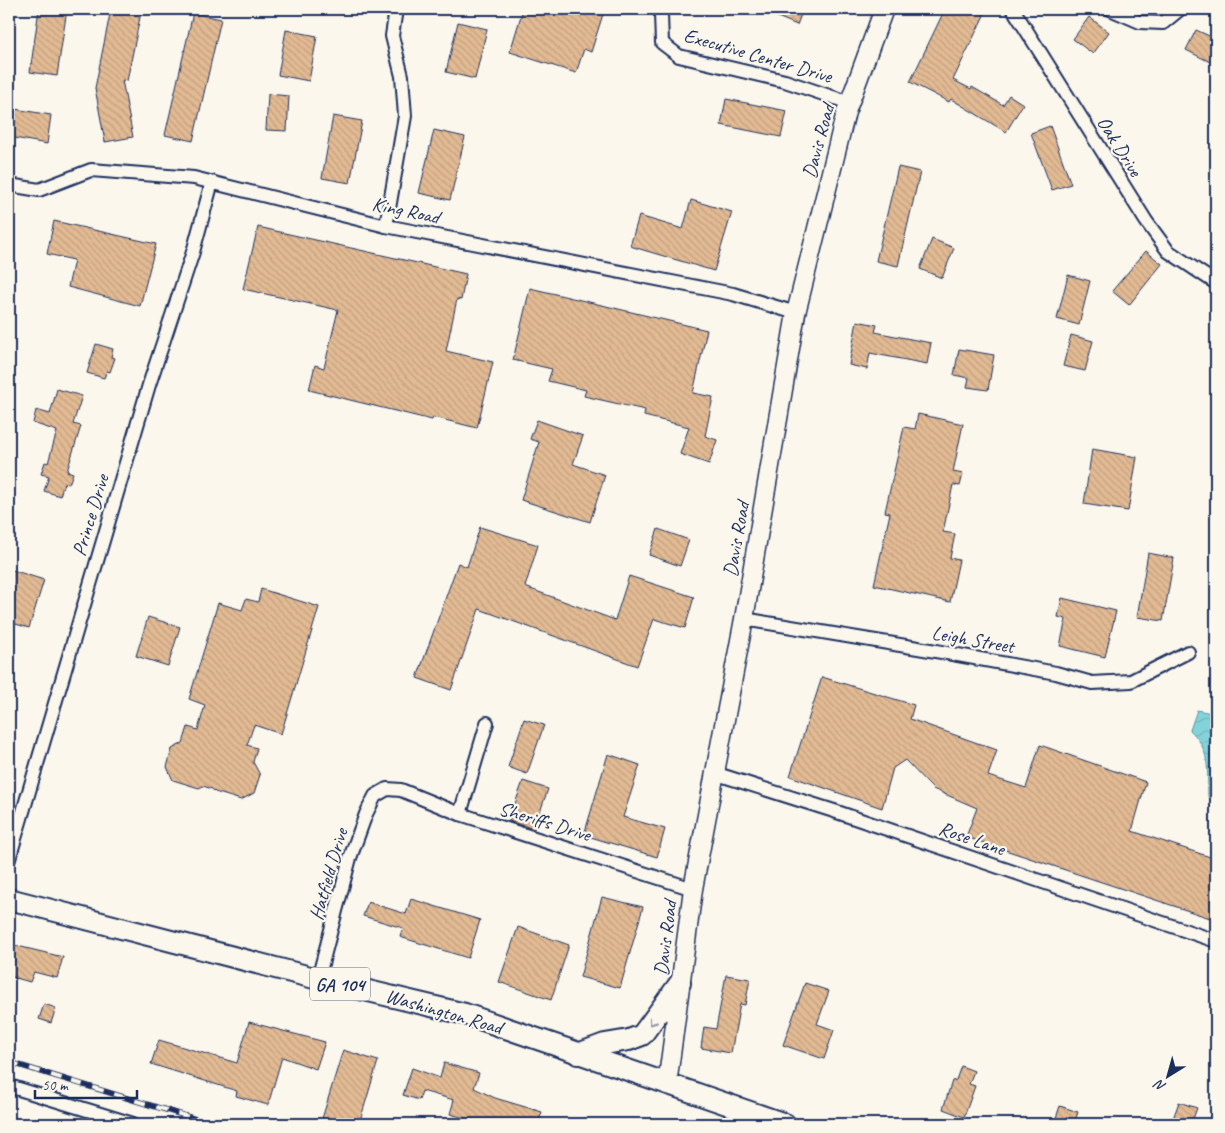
<svg xmlns="http://www.w3.org/2000/svg" width="1225" height="1133" viewBox="0 0 1225 1133" font-family="Caveat,sans-serif">
	<style>
		.water { fill: url(#water-waves); stroke: #5992a8 }
		.building { fill: url(#building-back-hatch); stroke: #1b2f5e }
		.lines { fill: none; stroke-linecap: round; stroke-linejoin: round }
		.minor-casing { stroke: #1b2f5e; stroke-width: 16 }
		.secondary-casing { stroke: #1b2f5e; stroke-width: 21 }
		.primary-casing { stroke: #1b2f5e; stroke-width: 24 }
		.minor { stroke: #fbf7ec; stroke-width: 12 }
		.secondary { stroke: #fbf7ec; stroke-width: 18 }
		.primary { stroke: #fbf7ec; stroke-width: 20 }
		.rail-casing { stroke: #1b2f5e; stroke-width: 5.5 }
		.rail { stroke: #fbf7ec; stroke-width: 4; stroke-dasharray: 11; stroke-linecap: butt }
		.oneway { stroke: #8b93a5 }
		.labels { text-anchor: middle; stroke-width: 4.5; stroke-linejoin: round; paint-order: stroke }
		.shield { fill: #fbf7ec; stroke: #5e6b89; stroke-width: 1 }
		.shield-label { font-size: 19px; font-weight: bold; fill: #1b2f5e }
		.street-label { font-size: 20px; fill: #1b2f5e; stroke: #fbf7ec }
	</style>
	<defs>
		<pattern id="water-waves" width="16" height="10" patternUnits="userSpaceOnUse" patternTransform="scale(1.25)"><rect width="16" height="10" fill="#83d4da"/><path d="M0 5q4-4 8 0t8 0" fill="none" stroke="#71b6be"/></pattern>
		<pattern id="building-back-hatch" width="6" height="6" patternUnits="userSpaceOnUse" patternTransform="scale(1.25)"><rect width="6" height="6" fill="#e2ba93"/><path d="M-1 5l2 2M0 0l6 6M5-1l2 2" fill="none" stroke="#c1a081"/></pattern>
	</defs>
	<rect width="100%" height="100%" fill="#fbf7ec"/>
	<filter id="ink" filterUnits="userSpaceOnUse"><feTurbulence type="fractalNoise" baseFrequency=".02" numOctaves="2"/><feDisplacementMap in="SourceGraphic" scale="10" xChannelSelector="R" yChannelSelector="G"/><feConvolveMatrix kernelMatrix="1 2 1 2 8 2 1 2 1" color-interpolation-filters="sRGB"/></filter>
	<g filter="url(#ink)">
		<path class="water" d="M 1197,710 L 1216,714 L 1216,802 L 1208,797 C 1207,769 1211,750 1190,730 Z"/>
		<g class="building">
			<path d="M 39,9 L 67,9 L 57,76 L 30,72 Z"/>
			<path d="M 111,9 L 141,12 L 127,81 L 122,80 L 133,137 L 105,142 L 95,88 Z"/>
			<path d="M 523,9 L 597,9 L 604,11 L 591,52 L 584,49 L 576,73 L 510,52 Z"/>
			<path d="M 758,9 L 803,9 L 797,25 Z"/>
			<path d="M 945,9 L 987,9 L 953,80 L 971,89 L 972,87 L 1003,105 L 1009,95 L 1023,104 L 1006,132 L 951,99 L 949,102 L 910,82 Z"/>
			<path d="M 193,13 L 221,19 L 193,141 L 165,135 Z"/>
			<path d="M 1089,17 L 1109,32 L 1093,54 L 1073,39 Z"/>
			<path d="M 458,22 L 487,29 L 475,79 L 446,72 Z"/>
			<path d="M 286,30 L 317,36 L 309,81 L 278,75 Z"/>
			<path d="M 1196,30 L 1216,39 L 1216,65 L 1186,50 Z"/>
			<path d="M 268,94 L 289,96 L 287,131 L 266,130 Z"/>
			<path d="M 726,99 L 787,111 L 781,137 L 721,125 Z"/>
			<path d="M 9,108 L 51,115 L 47,144 L 9,137 Z"/>
			<path d="M 333,116 L 362,121 L 350,183 L 322,178 Z"/>
			<path d="M 1050,126 L 1071,184 L 1052,190 L 1031,133 Z"/>
			<path d="M 434,130 L 465,137 L 450,200 L 419,193 Z"/>
			<path d="M 898,167 L 920,172 L 898,266 L 876,261 Z"/>
			<path d="M 691,200 L 732,212 L 714,271 L 630,246 L 639,216 L 683,229 Z"/>
			<path d="M 54,221 L 156,244 L 140,306 L 68,287 L 74,260 L 47,254 Z"/>
			<path d="M 258,227 L 466,274 L 461,300 L 457,299 L 446,351 L 493,362 L 477,428 L 433,417 L 432,420 L 309,390 L 315,365 L 324,368 L 338,310 L 243,289 Z"/>
			<path d="M 932,239 L 954,248 L 942,278 L 920,269 Z"/>
			<path d="M 1146,251 L 1162,264 L 1129,305 L 1112,291 Z"/>
			<path d="M 1068,275 L 1090,281 L 1079,325 L 1057,319 Z"/>
			<path d="M 530,288 L 707,330 L 693,393 L 713,397 L 705,436 L 717,440 L 709,464 L 680,454 L 689,427 L 644,416 L 645,410 L 584,396 L 586,390 L 548,381 L 552,369 L 513,360 Z"/>
			<path d="M 857,321 L 877,325 L 875,332 L 931,343 L 927,364 L 870,353 L 867,369 L 849,365 Z"/>
			<path d="M 1071,335 L 1093,341 L 1085,371 L 1063,366 Z"/>
			<path d="M 96,344 L 113,349 L 111,357 L 115,358 L 110,372 L 107,371 L 104,378 L 87,373 Z"/>
			<path d="M 959,349 L 994,355 L 988,390 L 967,387 L 969,378 L 954,375 Z"/>
			<path d="M 57,389 L 82,396 L 73,424 L 81,426 L 67,471 L 73,473 L 69,484 L 64,483 L 60,496 L 44,491 L 49,476 L 41,474 L 45,462 L 48,463 L 57,431 L 33,423 L 36,410 L 50,414 Z"/>
			<path d="M 918,414 L 963,424 L 953,472 L 963,474 L 960,486 L 953,485 L 943,532 L 955,534 L 950,558 L 959,560 L 950,602 L 874,585 L 890,513 L 885,512 L 904,427 L 915,429 Z"/>
			<path d="M 537,420 L 583,436 L 573,464 L 605,475 L 590,522 L 521,500 L 539,442 L 530,439 Z"/>
			<path d="M 1092,449 L 1137,457 L 1128,511 L 1084,504 Z"/>
			<path d="M 480,527 L 538,545 L 525,587 L 615,620 L 629,576 L 694,597 L 685,628 L 654,619 L 637,666 L 479,609 L 451,690 L 417,678 L 458,563 L 467,567 Z"/>
			<path d="M 658,529 L 689,540 L 680,566 L 649,555 Z"/>
			<path d="M 1148,553 L 1174,558 L 1163,621 L 1137,617 Z"/>
			<path d="M 9,569 L 44,580 L 29,628 L 9,622 Z"/>
			<path d="M 261,589 L 319,607 L 281,734 L 254,725 L 247,745 L 257,748 L 253,762 L 260,775 L 254,793 L 241,800 L 215,792 L 212,789 L 203,786 L 199,788 L 173,780 L 167,767 L 172,749 L 183,743 L 188,727 L 198,730 L 205,705 L 189,699 L 218,603 L 242,610 L 246,599 L 258,602 Z"/>
			<path d="M 1062,598 L 1116,611 L 1105,657 L 1060,646 L 1066,619 L 1058,617 Z"/>
			<path d="M 148,617 L 180,627 L 168,666 L 136,656 Z"/>
			<path d="M 822,677 L 914,705 L 910,719 L 997,750 L 988,776 L 1026,788 L 1040,745 L 1146,782 L 1132,831 L 1216,859 L 1216,920 L 966,837 L 977,808 L 933,789 L 905,760 L 893,768 L 882,808 L 790,776 Z"/>
			<path d="M 524,719 L 544,725 L 527,774 L 508,767 Z"/>
			<path d="M 608,754 L 640,765 L 623,817 L 665,829 L 657,857 L 584,835 Z"/>
			<path d="M 523,781 L 548,789 L 534,829 L 509,821 Z"/>
			<path d="M 602,897 L 643,907 L 620,988 L 580,977 Z"/>
			<path d="M 411,899 L 480,920 L 468,958 L 400,937 L 403,928 L 363,916 L 368,902 L 406,914 Z"/>
			<path d="M 518,927 L 569,945 L 551,1000 L 499,982 Z"/>
			<path d="M 9,944 L 63,957 L 57,978 L 34,972 L 30,982 L 9,976 Z"/>
			<path d="M 726,975 L 750,979 L 745,1005 L 740,1004 L 731,1053 L 701,1048 L 704,1027 L 716,1029 Z"/>
			<path d="M 805,983 L 829,991 L 817,1024 L 834,1030 L 824,1059 L 783,1045 Z"/>
			<path d="M 44,1004 L 56,1008 L 51,1023 L 39,1019 Z"/>
			<path d="M 249,1022 L 325,1042 L 316,1069 L 282,1057 L 268,1105 L 236,1096 L 237,1091 L 151,1064 L 159,1040 L 237,1063 Z"/>
			<path d="M 343,1050 L 378,1061 L 359,1124 L 330,1124 L 321,1122 Z"/>
			<path d="M 444,1063 L 479,1073 L 474,1088 L 495,1098 L 542,1112 L 538,1124 L 475,1124 L 476,1121 L 450,1114 L 454,1100 L 422,1091 L 419,1100 L 403,1095 L 412,1068 L 440,1078 Z"/>
			<path d="M 961,1066 L 974,1071 L 969,1084 L 975,1086 L 964,1117 L 943,1109 L 952,1081 L 956,1080 Z"/>
			<path d="M 1179,1102 L 1197,1108 L 1191,1124 L 1171,1124 Z"/>
			<path d="M 1060,1106 L 1078,1112 L 1074,1124 L 1054,1124 Z"/>
		</g>
		<g class="lines">
			<defs>
				<g id="minor">
					<path d="M 658,9 L 661,14 L 662,43 L 679,56 L 785,81 L 850,103"/>
					<path d="M 1013,9 L 1146,221 L 1168,251 L 1216,283"/>
					<path d="M 1110,9 L 1140,22 L 1163,23 L 1180,9"/>
					<path d="M 9,185 L 39,190 L 91,170 L 194,178 L 386,226 L 733,294 L 796,313"/>
					<path d="M 386,226 L 405,116 L 402,76 L 392,36 L 396,9"/>
					<path d="M 744,619 L 936,651 L 1056,673 L 1092,683 L 1131,681 L 1188,652"/>
					<path d="M 714,773 L 834,811 L 1216,941"/>
					<path d="M 460,814 L 487,723"/>
					<path d="M 9,859 L 149,385 L 193,252 L 212,182"/>
					<path d="M 318,979 L 350,858 L 366,814 L 375,796 L 387,789 L 401,790 L 460,814 L 693,889"/>
					<path d="M 9,1086 L 133,1124"/>
				</g>
				<path id="secondary" d="M 667,1085 L 693,889 L 744,619 L 796,313 L 846,112 L 884,9"/>
				<g id="primary">
					<path d="M 9,899 L 318,979 L 465,1014 L 785,1124"/>
					<path d="M 578,1054 L 605,1044 L 629,1040 L 642,1035 L 680,983"/>
				</g>
			</defs>
			<use href="#minor" class="minor-casing"/>
			<use href="#secondary" class="secondary-casing"/>
			<use href="#primary" class="primary-casing"/>
			<use href="#minor" class="minor"/>
			<use href="#secondary" class="secondary"/>
			<use href="#primary" class="primary"/>
			<defs>
				<path id="rail" d="M 9,1062 L 212,1124"/>
			</defs>
			<use href="#rail" class="rail-casing"/>
			<use href="#rail" class="rail"/>
		</g>
		<defs><path id="oneway-chevron" d="M-2-3.5L2.5 0L-2 3.5" fill="none" stroke-width="1.6" stroke-linecap="round" stroke-linejoin="round" transform="scale(1.25)"/></defs>
		<use class="oneway" href="#oneway-chevron" transform="translate(652 1022) rotate(126)"/>
	</g>
	<g class="labels">
		<rect class="shield" x="310" y="967.5" width="60" height="33" rx="4"/>
		<g class="shield-label">
			<text x="340" y="991">GA 104</text>
		</g>
		<g class="street-label">
			<text transform="translate(758 55) rotate(16)" y="7">Executive Center Drive</text>
			<text transform="translate(818 141) rotate(-75)" y="7">Davis Road</text>
			<text transform="translate(1120 146) rotate(58)" y="7">Oak Drive</text>
			<text transform="translate(406 210) rotate(12)" y="7">King Road</text>
			<text transform="translate(90 515) rotate(-73)" y="7">Prince Drive</text>
			<text transform="translate(736 539) rotate(-80)" y="7">Davis Road</text>
			<text transform="translate(973 639) rotate(10)" y="7">Leigh Street</text>
			<text transform="translate(545 821) rotate(17)" y="7">Sheriffs Drive</text>
			<text transform="translate(972 838) rotate(19)" y="7">Rose Lane</text>
			<text transform="translate(328 874) rotate(-74)" y="7">Hatfield Drive</text>
			<text transform="translate(665 938) rotate(-83)" y="7">Davis Road</text>
			<text transform="translate(444 1011) rotate(16)" y="7">Washington Road</text>
		</g>
	</g>
	<rect width="1225" height="1133" fill="none" stroke="#fbf7ec" stroke-width="30"/>
	<rect x="15" y="15" width="1195" height="1103" fill="none" stroke="#1b2f5e" stroke-width="2" filter="url(#ink)"/>
	<g transform="translate(1168 1076) rotate(217)" stroke="#fbf7ec" stroke-width="4" paint-order="stroke">
	<path d="M0-4L9 19L0 12L-9 19Z" fill="#1b2f5e"/>
	<text y="-8" font-size="14" font-weight="bold" text-anchor="middle" fill="#1b2f5e">N</text>
	</g>
	<path d="M35 1090v8h102v-8" fill="none" stroke="#1b2f5e" stroke-width="2.5"/>
	<text x="42" y="1090" font-size="15" fill="#1b2f5e" stroke="#fbf7ec" stroke-width="4" paint-order="stroke">50 m</text>
</svg>
